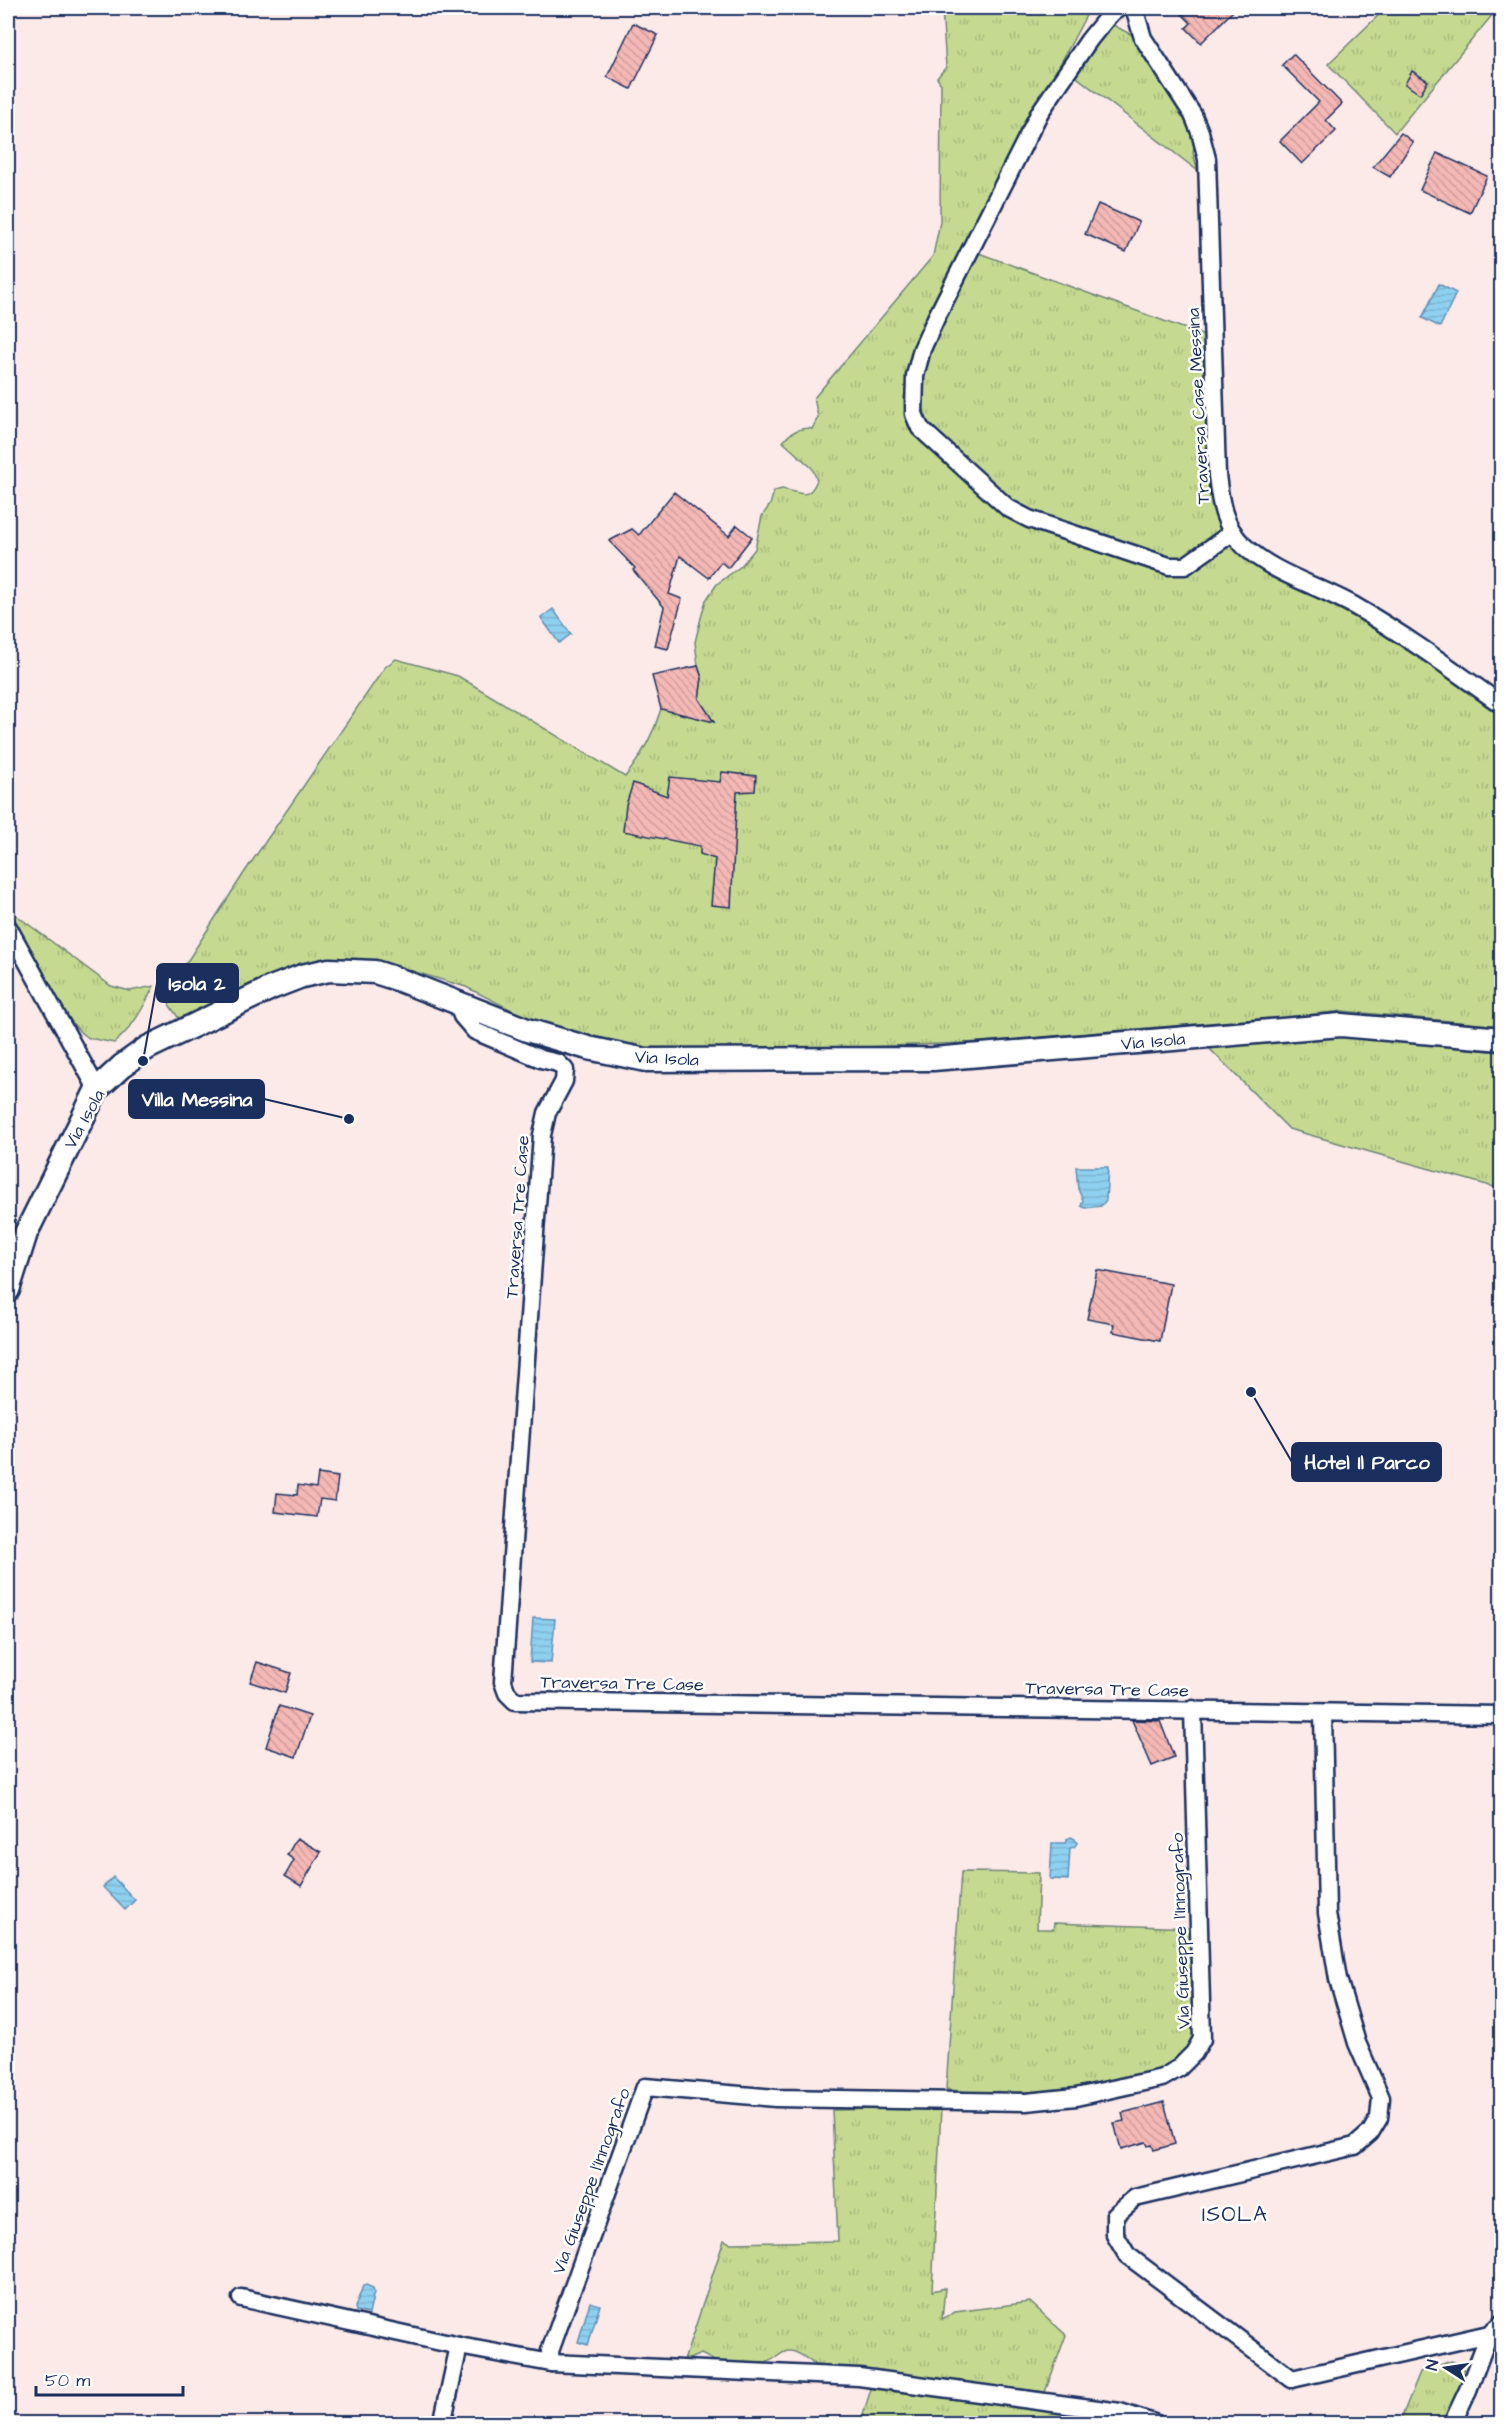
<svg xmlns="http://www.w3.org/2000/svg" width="1509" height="2431" viewBox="0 0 1509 2431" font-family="'Architects Daughter',sans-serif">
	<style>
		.grass { fill: url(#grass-tufts); stroke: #708477; stroke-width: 1.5 }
		.water { fill: url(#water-rules); stroke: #6090b6; stroke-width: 1.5 }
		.building { fill: url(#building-back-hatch); stroke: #1b2f5e; stroke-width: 1.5 }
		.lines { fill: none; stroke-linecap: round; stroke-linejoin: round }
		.street-casing { stroke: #1b2f5e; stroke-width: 21 }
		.secondary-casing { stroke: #1b2f5e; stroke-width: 27 }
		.street { stroke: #fff; stroke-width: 16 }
		.secondary { stroke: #fff; stroke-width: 22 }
		.labels { text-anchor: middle; stroke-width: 5; stroke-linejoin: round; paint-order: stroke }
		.street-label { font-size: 18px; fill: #1b2f5e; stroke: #fff }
		.quarter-label { font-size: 21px; letter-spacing: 1.5px; fill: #1b2f5e; stroke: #fff }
		.leader { fill: none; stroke: #1b2f5e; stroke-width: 2 }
		.callout-dot { fill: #1b2f5e; stroke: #fff; stroke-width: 2 }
		.callout { fill: #1b2f5e; stroke: #1b2f5e; stroke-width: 2 }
		.callout-label { font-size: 20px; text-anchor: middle; font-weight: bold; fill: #fff }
	</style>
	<defs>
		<pattern id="grass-tufts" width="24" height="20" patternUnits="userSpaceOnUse" patternTransform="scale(1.5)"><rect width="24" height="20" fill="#c5da90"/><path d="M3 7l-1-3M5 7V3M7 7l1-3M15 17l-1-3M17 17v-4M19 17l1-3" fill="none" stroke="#a9bb7f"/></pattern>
		<pattern id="water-rules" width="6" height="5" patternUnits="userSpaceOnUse" patternTransform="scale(1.5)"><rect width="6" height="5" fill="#8ed0f0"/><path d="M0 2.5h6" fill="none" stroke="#7ab3d0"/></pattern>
		<pattern id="building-back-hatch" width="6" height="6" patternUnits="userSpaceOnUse" patternTransform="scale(1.5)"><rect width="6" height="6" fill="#f4b8b5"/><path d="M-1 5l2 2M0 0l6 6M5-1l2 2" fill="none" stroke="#d19e9e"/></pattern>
	</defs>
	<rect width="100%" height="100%" fill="#fceae9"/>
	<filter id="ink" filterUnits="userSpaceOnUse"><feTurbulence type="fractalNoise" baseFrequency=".0167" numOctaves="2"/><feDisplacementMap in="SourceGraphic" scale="12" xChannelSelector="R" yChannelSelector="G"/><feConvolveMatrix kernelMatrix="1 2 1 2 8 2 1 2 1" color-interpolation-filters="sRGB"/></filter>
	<g filter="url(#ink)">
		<g class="grass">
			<path d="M 942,8 L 1090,8 L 1004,170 L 956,267 L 925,319 L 908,370 L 904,399 L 905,415 L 910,428 L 998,508 L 1169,572 L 1226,546 L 1233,546 L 1275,575 L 1373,627 L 1422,659 L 1501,717 L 1501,1026 L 1343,1011 L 1193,1028 L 964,1043 L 684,1054 L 647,1053 L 536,1022 L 466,987 L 375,960 L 324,962 L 180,1020 L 170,1006 L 167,993 L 244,873 L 385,667 L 396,659 L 458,676 L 625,777 C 642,756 653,735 661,709 L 713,721 L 699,699 L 702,678 L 698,666 L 695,642 L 701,618 L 706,600 L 717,584 L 741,566 L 755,549 L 762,516 L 770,505 L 774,491 L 782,489 C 800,492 808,502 817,480 L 812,468 L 783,442 C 789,433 801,426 812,429 L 818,417 L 814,398 L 933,256 L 940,222 L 941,84 L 937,78 L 946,67 Z"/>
			<path d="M 1386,8 L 1498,8 L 1395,133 L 1328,64 Z"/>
			<path d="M 1111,24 L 1136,37 L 1180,108 L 1195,142 L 1193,153 L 1198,171 L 1073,74 Z"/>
			<path d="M 976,252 L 1205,336 L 1211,492 L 1213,504 L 1224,525 C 1207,541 1193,560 1168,558 L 1026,510 L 1015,504 L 931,428 C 901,384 955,293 976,252 Z"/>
			<path d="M 8,909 L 111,986 L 130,991 L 154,986 C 143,1008 133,1028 114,1043 L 89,1038 L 79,1031 L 68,1017 L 24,940 L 8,920 Z"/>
			<path d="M 1342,1036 L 1501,1052 L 1501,1189 L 1289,1129 L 1208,1047 Z"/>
			<path d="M 961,1872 L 1039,1873 L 1037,1929 L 1053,1929 L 1054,1923 L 1191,1928 L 1196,2034 L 1186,2051 L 1178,2059 L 1159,2071 L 1071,2090 L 978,2094 L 946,2089 Z"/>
			<path d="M 941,2108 L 932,2291 L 945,2288 L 942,2319 L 955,2312 L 1030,2302 L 1066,2335 L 1045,2392 L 815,2365 C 778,2335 787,2362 756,2364 C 746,2365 732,2366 723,2364 C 715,2362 708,2357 701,2354 L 684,2361 L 724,2240 L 730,2243 L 838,2241 L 832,2110 Z"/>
			<path d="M 1451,2361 L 1457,2363 L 1465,2371 L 1464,2380 L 1443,2423 L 1399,2424 L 1420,2372 Z"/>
			<path d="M 872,2386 L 1113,2420 L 1119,2423 L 860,2424 Z"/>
		</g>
		<g class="water">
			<path d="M 1439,284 L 1456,293 L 1440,327 L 1422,318 Z"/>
			<path d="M 553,609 L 571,634 L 559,643 L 541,618 Z"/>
			<path d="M 1076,1167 L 1108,1167 L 1106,1200 L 1101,1206 L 1085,1208 L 1081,1206 L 1083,1200 L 1078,1189 Z"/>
			<path d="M 533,1618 L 555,1619 L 551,1663 L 530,1662 Z"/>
			<path d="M 1071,1837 L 1075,1839 L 1077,1843 L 1074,1847 L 1070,1848 L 1068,1880 L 1050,1879 L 1052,1843 L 1065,1843 L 1067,1839 Z"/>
			<path d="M 113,1877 L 135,1900 L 125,1910 L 103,1887 Z"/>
			<path d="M 366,2285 L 373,2288 L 374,2292 L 369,2314 L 356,2311 L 355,2307 L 363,2286 Z"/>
			<path d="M 590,2302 L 600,2305 L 588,2345 L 578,2342 Z"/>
		</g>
		<g class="building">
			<path d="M 1176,8 L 1236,8 L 1201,43 L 1186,28 L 1191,23 Z"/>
			<path d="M 633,23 L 658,35 L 631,89 L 607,77 Z"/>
			<path d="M 1293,54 L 1342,104 L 1326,120 L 1336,131 L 1302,164 L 1280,141 L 1319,102 L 1282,65 Z"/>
			<path d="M 1412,71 L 1428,81 L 1420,94 L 1405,84 Z"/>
			<path d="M 1401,133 L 1413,142 L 1390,177 L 1373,167 Z"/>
			<path d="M 1437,153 L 1487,176 L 1470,213 L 1420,190 Z"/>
			<path d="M 1098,204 L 1139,222 L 1126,252 L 1085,234 Z"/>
			<path d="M 674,492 L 729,536 L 737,525 L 752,537 L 728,568 L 721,562 L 709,578 L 680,556 L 669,594 L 682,599 L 668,649 L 655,646 L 664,607 L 633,570 L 635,568 L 609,541 L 632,529 L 639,535 Z"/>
			<path d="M 698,666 L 702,678 L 699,699 L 714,722 L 661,709 L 652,676 Z"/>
			<path d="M 722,772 L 756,776 L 755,791 L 737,792 L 731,907 L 711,905 L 715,859 L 700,854 L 700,846 L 623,831 L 626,805 L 633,783 L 667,796 L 670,777 L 720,782 Z"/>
			<path d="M 1097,1270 L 1171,1284 L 1160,1341 L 1113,1332 L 1114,1324 L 1087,1319 Z"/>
			<path d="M 318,1474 L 338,1477 L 335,1501 L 320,1499 L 317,1517 L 275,1512 L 277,1493 L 297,1495 L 298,1485 L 316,1488 Z"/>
			<path d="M 257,1662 L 291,1673 L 285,1693 L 250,1682 Z"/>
			<path d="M 279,1706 L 310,1716 L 296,1757 L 266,1747 Z"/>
			<path d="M 1132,1720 L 1160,1721 L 1174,1757 L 1152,1766 Z"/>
			<path d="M 297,1838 L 321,1852 L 301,1886 L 285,1876 L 294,1860 L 287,1855 Z"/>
			<path d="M 1164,2102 L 1175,2144 L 1154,2150 L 1152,2145 L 1148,2146 L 1146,2142 L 1121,2149 L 1114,2123 L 1124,2121 L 1122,2113 Z"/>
		</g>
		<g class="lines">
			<defs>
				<g id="street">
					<path d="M 1119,8 L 1110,14 L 1089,40 L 1040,112 L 936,318 L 922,349 L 915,376 L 914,414 L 920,428 L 1008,508 L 1029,519 L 1169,566 L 1185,566 L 1233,532"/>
					<path d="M 1134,8 L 1143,38 L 1193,115 L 1200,132 L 1207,159 L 1217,475 C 1220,500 1223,527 1244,546 C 1274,574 1317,585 1353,605 C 1405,635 1453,670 1502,705"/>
					<path d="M 8,927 L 97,1089"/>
					<path d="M 457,1003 L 462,1016 L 475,1031 L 541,1059 L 558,1063 L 565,1070 L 564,1081 L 547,1113 L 542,1135 L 503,1682 L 507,1693 L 515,1701 L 1502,1715"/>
					<path d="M 1323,1713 L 1327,1913 L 1338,1979 L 1357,2043 L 1381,2098 L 1379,2118 L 1370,2133 L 1355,2146 L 1135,2198 L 1115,2215 L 1115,2235 L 1127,2255 L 1292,2379 L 1489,2334"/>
					<path d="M 241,2298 L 459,2346 L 551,2363"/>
					<path d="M 442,2424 L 459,2346"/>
					<path d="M 1157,2424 L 1120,2412 L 859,2377 L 551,2363 L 550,2351 L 645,2087 L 776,2098 L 1026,2102 L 1076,2097 L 1162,2078 L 1179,2068 L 1194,2053 L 1202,2039 L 1193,1709"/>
					<path d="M 1452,2424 L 1468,2390 L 1489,2334 L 1502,2323"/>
				</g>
				<path id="secondary" d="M 8,1290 L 26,1233 L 97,1089 L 122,1066 L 147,1048 L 271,988 L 302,976 L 329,970 L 375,972 L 397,979 L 527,1030 L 588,1048 L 646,1060 L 933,1059 L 1341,1025 L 1502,1039"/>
			</defs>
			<use href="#street" class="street-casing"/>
			<use href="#secondary" class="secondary-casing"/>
			<use href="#street" class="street"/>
			<use href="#secondary" class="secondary"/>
		</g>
	</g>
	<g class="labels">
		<g class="street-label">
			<text transform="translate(1198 406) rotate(-93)" y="6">Traversa Case Messina</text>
			<text transform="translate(1153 1041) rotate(-5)" y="6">Via Isola</text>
			<text transform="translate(667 1058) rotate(3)" y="6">Via Isola</text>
			<text transform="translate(84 1119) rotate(-61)" y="6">Via Isola</text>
			<text transform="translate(517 1217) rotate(-86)" y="6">Traversa Tre Case</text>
			<text transform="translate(622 1683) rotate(1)" y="6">Traversa Tre Case</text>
			<text transform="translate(1107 1689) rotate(1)" y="6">Traversa Tre Case</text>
			<text transform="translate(1180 1931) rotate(-92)" y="6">Via Giuseppe l'Innografo</text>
			<text transform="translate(591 2181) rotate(-70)" y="6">Via Giuseppe l'Innografo</text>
		</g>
		<g class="quarter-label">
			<text x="1235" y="2221">ISOLA</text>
		</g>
	</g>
	<path class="leader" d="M143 1061L157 983M349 1119L264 1099M1251 1392L1292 1462"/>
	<g class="callout-dot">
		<circle cx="143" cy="1061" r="6"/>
		<circle cx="349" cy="1119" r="6"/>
		<circle cx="1251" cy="1392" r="6"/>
	</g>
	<g class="callout">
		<rect x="157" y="964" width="81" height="38" rx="6"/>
		<rect x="129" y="1080" width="135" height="38" rx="6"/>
		<rect x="1292" y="1443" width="149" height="38" rx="6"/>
	</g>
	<g class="callout-label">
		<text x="197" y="990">Isola 2</text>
		<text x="197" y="1106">Villa Messina</text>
		<text x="1367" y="1469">Hotel Il Parco</text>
	</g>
	<rect width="1509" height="2431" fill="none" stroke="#fff" stroke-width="30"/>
	<rect x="15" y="15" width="1479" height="2401" fill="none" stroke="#1b2f5e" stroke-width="2" filter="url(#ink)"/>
	<g transform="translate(1446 2368) rotate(282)" stroke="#ffffff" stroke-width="4.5" paint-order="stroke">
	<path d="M0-4.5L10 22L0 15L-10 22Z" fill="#1b2f5e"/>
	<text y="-9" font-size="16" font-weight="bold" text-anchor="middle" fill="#1b2f5e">N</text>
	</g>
	<path d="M36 2386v9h147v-9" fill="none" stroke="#1b2f5e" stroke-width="3"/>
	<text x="45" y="2386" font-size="18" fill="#1b2f5e" stroke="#ffffff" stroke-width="4.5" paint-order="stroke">50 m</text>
</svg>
